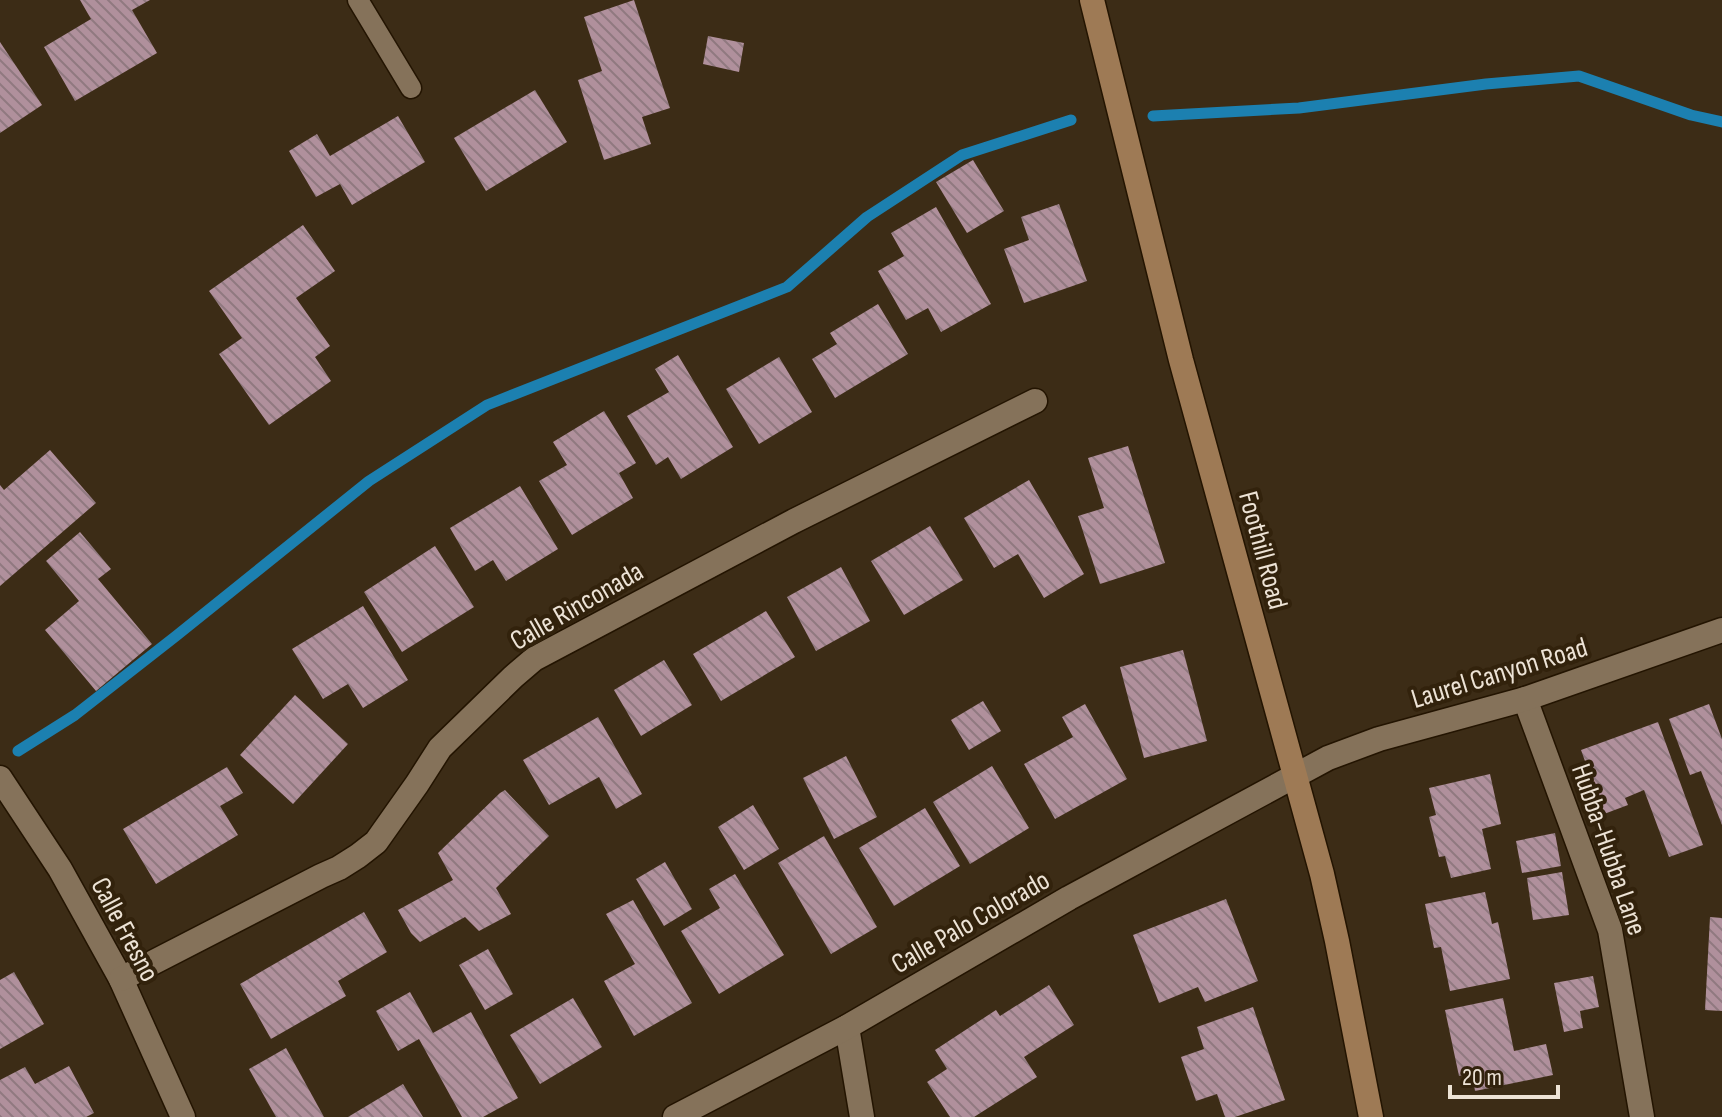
<svg xmlns="http://www.w3.org/2000/svg" width="1722" height="1117" viewBox="0 0 1722 1117" font-family="'Sofia Sans Condensed',sans-serif">
	<style>
		.lines { fill: none; stroke-linecap: round; stroke-linejoin: round }
		.stream { stroke: #1c80b0; stroke-width: 11 }
		.building { fill: url(#building-back-hatch) }
		.lane-casing { stroke: #231401; stroke-width: 23 }
		.street-casing { stroke: #231401; stroke-width: 27 }
		.secondary-casing { stroke: #231401; stroke-width: 27 }
		.lane { stroke: #85725a; stroke-width: 20 }
		.street { stroke: #85725a; stroke-width: 24 }
		.secondary { stroke: #9e7a55; stroke-width: 24 }
		.labels { text-anchor: middle; stroke-width: 8; stroke-linejoin: round; paint-order: stroke }
		.street-label { font-size: 28px; fill: #ede3d6; stroke: #32220c }
	</style>
	<defs>
		<pattern id="building-back-hatch" width="6" height="6" patternUnits="userSpaceOnUse" patternTransform="scale(2)"><rect width="6" height="6" fill="#b0909c"/><path d="M-1 5l2 2M0 0l6 6M5-1l2 2" fill="none" stroke="#907980"/></pattern>
	</defs>
	<rect width="100%" height="100%" fill="#3c2c16"/>
	<g class="lines">
		<g class="stream">
			<path d="M 1153,116 L 1299,108 L 1486,84 L 1579,76 L 1691,115 L 1722,122"/>
			<path d="M 18,751 L 75,715 L 176,636 L 369,481 L 487,405 L 787,287 L 867,217 L 962,155 L 1071,120"/>
		</g>
	</g>
	<g class="building">
		<path d="M 80,0 L 150,0 L 132,10 L 157,53 L 75,101 L 44,47 L 91,19 Z"/>
		<path d="M 634,0 L 670,108 L 642,117 L 651,144 L 604,160 L 578,80 L 602,71 L 584,17 Z"/>
		<path d="M 708,36 L 744,43 L 739,72 L 703,64 Z"/>
		<path d="M 0,42 L 42,105 L 0,133 Z"/>
		<path d="M 535,90 L 567,142 L 486,191 L 454,138 Z"/>
		<path d="M 398,116 L 425,162 L 352,205 L 340,184 L 316,197 L 289,151 L 317,134 L 330,156 Z"/>
		<path d="M 973,160 L 1004,211 L 967,233 L 936,182 Z"/>
		<path d="M 1059,204 L 1087,281 L 1024,303 L 1004,249 L 1029,240 L 1021,217 Z"/>
		<path d="M 936,207 L 991,304 L 941,332 L 928,308 L 906,320 L 878,271 L 904,256 L 891,233 Z"/>
		<path d="M 303,225 L 335,271 L 296,298 L 330,346 L 315,357 L 331,381 L 269,425 L 219,354 L 242,338 L 209,291 Z"/>
		<path d="M 878,304 L 908,354 L 835,398 L 812,359 L 837,344 L 830,333 Z"/>
		<path d="M 678,355 L 733,447 L 681,479 L 668,457 L 656,465 L 627,416 L 669,392 L 655,369 Z"/>
		<path d="M 779,357 L 812,412 L 759,444 L 726,389 Z"/>
		<path d="M 604,411 L 636,463 L 619,473 L 633,498 L 572,535 L 539,481 L 567,465 L 553,442 Z"/>
		<path d="M 1128,446 L 1165,563 L 1100,584 L 1078,516 L 1104,508 L 1088,458 Z"/>
		<path d="M 50,450 L 96,503 L 0,586 L 0,485 L 4,490 Z"/>
		<path d="M 1029,480 L 1084,574 L 1044,598 L 1018,554 L 994,568 L 964,518 Z"/>
		<path d="M 520,486 L 558,549 L 506,581 L 493,560 L 475,571 L 450,528 Z"/>
		<path d="M 930,526 L 963,580 L 904,615 L 871,561 Z"/>
		<path d="M 80,532 L 111,569 L 98,579 L 152,644 L 96,691 L 45,630 L 79,601 L 46,561 Z"/>
		<path d="M 435,546 L 474,607 L 402,652 L 364,592 Z"/>
		<path d="M 841,567 L 870,621 L 816,651 L 787,597 Z"/>
		<path d="M 363,606 L 408,680 L 363,708 L 348,684 L 323,699 L 292,649 Z"/>
		<path d="M 766,611 L 795,657 L 721,701 L 693,654 Z"/>
		<path d="M 1183,650 L 1207,741 L 1144,758 L 1120,667 Z"/>
		<path d="M 664,660 L 692,705 L 641,736 L 614,690 Z"/>
		<path d="M 295,695 L 348,744 L 293,804 L 240,755 Z"/>
		<path d="M 983,701 L 1001,731 L 969,750 L 951,720 Z"/>
		<path d="M 1085,704 L 1127,779 L 1055,819 L 1024,764 L 1073,737 L 1062,717 Z"/>
		<path d="M 1709,704 L 1722,739 L 1722,825 L 1701,771 L 1690,775 L 1669,719 Z"/>
		<path d="M 598,717 L 642,794 L 616,809 L 599,777 L 549,805 L 523,760 Z"/>
		<path d="M 1658,722 L 1703,845 L 1669,857 L 1644,790 L 1625,798 L 1628,805 L 1604,814 L 1581,750 Z"/>
		<path d="M 846,756 L 877,817 L 834,839 L 803,778 Z"/>
		<path d="M 992,766 L 1029,828 L 970,864 L 933,802 Z"/>
		<path d="M 227,767 L 243,793 L 220,806 L 238,835 L 156,884 L 123,829 Z"/>
		<path d="M 1490,774 L 1501,824 L 1482,829 L 1491,869 L 1451,878 L 1445,856 L 1439,857 L 1429,817 L 1436,815 L 1429,788 Z"/>
		<path d="M 505,790 L 549,836 L 496,888 L 511,914 L 479,931 L 465,917 L 420,942 L 411,933 L 398,910 L 453,880 L 438,853 L 500,793 Z"/>
		<path d="M 753,805 L 779,849 L 744,870 L 718,827 Z"/>
		<path d="M 925,808 L 960,866 L 894,906 L 859,848 Z"/>
		<path d="M 1555,833 L 1561,866 L 1522,873 L 1516,841 Z"/>
		<path d="M 824,836 L 877,927 L 831,954 L 778,863 Z"/>
		<path d="M 665,862 L 692,909 L 664,926 L 636,879 Z"/>
		<path d="M 1562,872 L 1569,915 L 1533,920 L 1527,878 Z"/>
		<path d="M 735,874 L 784,955 L 719,994 L 681,931 L 720,908 L 709,889 Z"/>
		<path d="M 1485,892 L 1492,924 L 1498,922 L 1510,979 L 1450,991 L 1441,947 L 1434,948 L 1425,904 Z"/>
		<path d="M 1226,899 L 1258,981 L 1205,1002 L 1198,987 L 1159,1003 L 1133,935 Z"/>
		<path d="M 633,900 L 692,1003 L 634,1036 L 604,981 L 635,964 L 606,914 Z"/>
		<path d="M 364,912 L 387,952 L 338,981 L 346,996 L 271,1039 L 240,984 Z"/>
		<path d="M 1710,917 L 1722,918 L 1722,1011 L 1705,1010 Z"/>
		<path d="M 488,949 L 513,994 L 485,1010 L 459,965 Z"/>
		<path d="M 14,972 L 44,1024 L 0,1049 L 0,980 Z"/>
		<path d="M 1593,976 L 1599,1007 L 1580,1011 L 1583,1028 L 1564,1032 L 1554,983 Z"/>
		<path d="M 1049,985 L 1074,1025 L 1024,1057 L 1037,1077 L 974,1117 L 950,1117 L 927,1082 L 947,1069 L 935,1050 L 996,1010 L 1000,1016 Z"/>
		<path d="M 410,992 L 433,1033 L 471,1012 L 518,1098 L 483,1117 L 462,1117 L 419,1039 L 398,1051 L 376,1011 Z"/>
		<path d="M 573,998 L 602,1047 L 540,1084 L 510,1035 Z"/>
		<path d="M 1503,998 L 1514,1051 L 1546,1044 L 1553,1075 L 1475,1091 L 1472,1073 L 1459,1076 L 1445,1010 Z"/>
		<path d="M 1253,1007 L 1285,1100 L 1235,1117 L 1225,1117 L 1217,1094 L 1196,1101 L 1181,1057 L 1204,1049 L 1197,1027 Z"/>
		<path d="M 286,1048 L 324,1117 L 276,1117 L 249,1069 Z"/>
		<path d="M 69,1066 L 94,1113 L 86,1117 L 0,1117 L 0,1080 L 25,1067 L 35,1084 Z"/>
		<path d="M 403,1084 L 423,1117 L 348,1117 Z"/>
	</g>
	<g class="lines">
		<defs>
			<path id="lane" d="M 358,0 L 411,88"/>
			<g id="street">
				<path d="M 1525,699 L 1610,930 L 1642,1117"/>
				<path d="M 0,778 L 60,869 L 121,979 L 183,1117"/>
				<path d="M 121,979 L 321,876 L 339,868 L 358,856 L 376,842 L 417,784 L 440,748 L 513,677 L 534,659 L 794,521 L 1035,401"/>
				<path d="M 847,1027 L 862,1117"/>
				<path d="M 675,1117 L 847,1027 L 1069,898 L 1328,758 L 1379,739 L 1525,699 L 1722,630"/>
			</g>
			<path id="secondary" d="M 1092,0 L 1181,360 L 1322,874 L 1337,941 L 1371,1117"/>
		</defs>
		<use href="#lane" class="lane-casing"/>
		<use href="#street" class="street-casing"/>
		<use href="#secondary" class="secondary-casing"/>
		<use href="#lane" class="lane"/>
		<use href="#street" class="street"/>
		<use href="#secondary" class="secondary"/>
	</g>
	<g class="labels">
		<g class="street-label">
			<text transform="translate(1264 550) rotate(75)" y="10">Foothill Road</text>
			<text transform="translate(576 605) rotate(-30)" y="10">Calle Rinconada</text>
			<text transform="translate(1499 672) rotate(-17)" y="10">Laurel Canyon Road</text>
			<text transform="translate(1610 849) rotate(71)" y="10">Hubba-Hubba Lane</text>
			<text transform="translate(970 921) rotate(-30)" y="10">Calle Palo Colorado</text>
			<text transform="translate(126 929) rotate(62)" y="10">Calle Fresno</text>
		</g>
	</g>
	<path d="M1450 1085v12h108v-12" fill="none" stroke="#ede3d6" stroke-width="4"/>
	<text x="1462" y="1085" font-size="24" fill="#ede3d6" stroke="#32220c" stroke-width="6" paint-order="stroke">20 m</text>
</svg>
